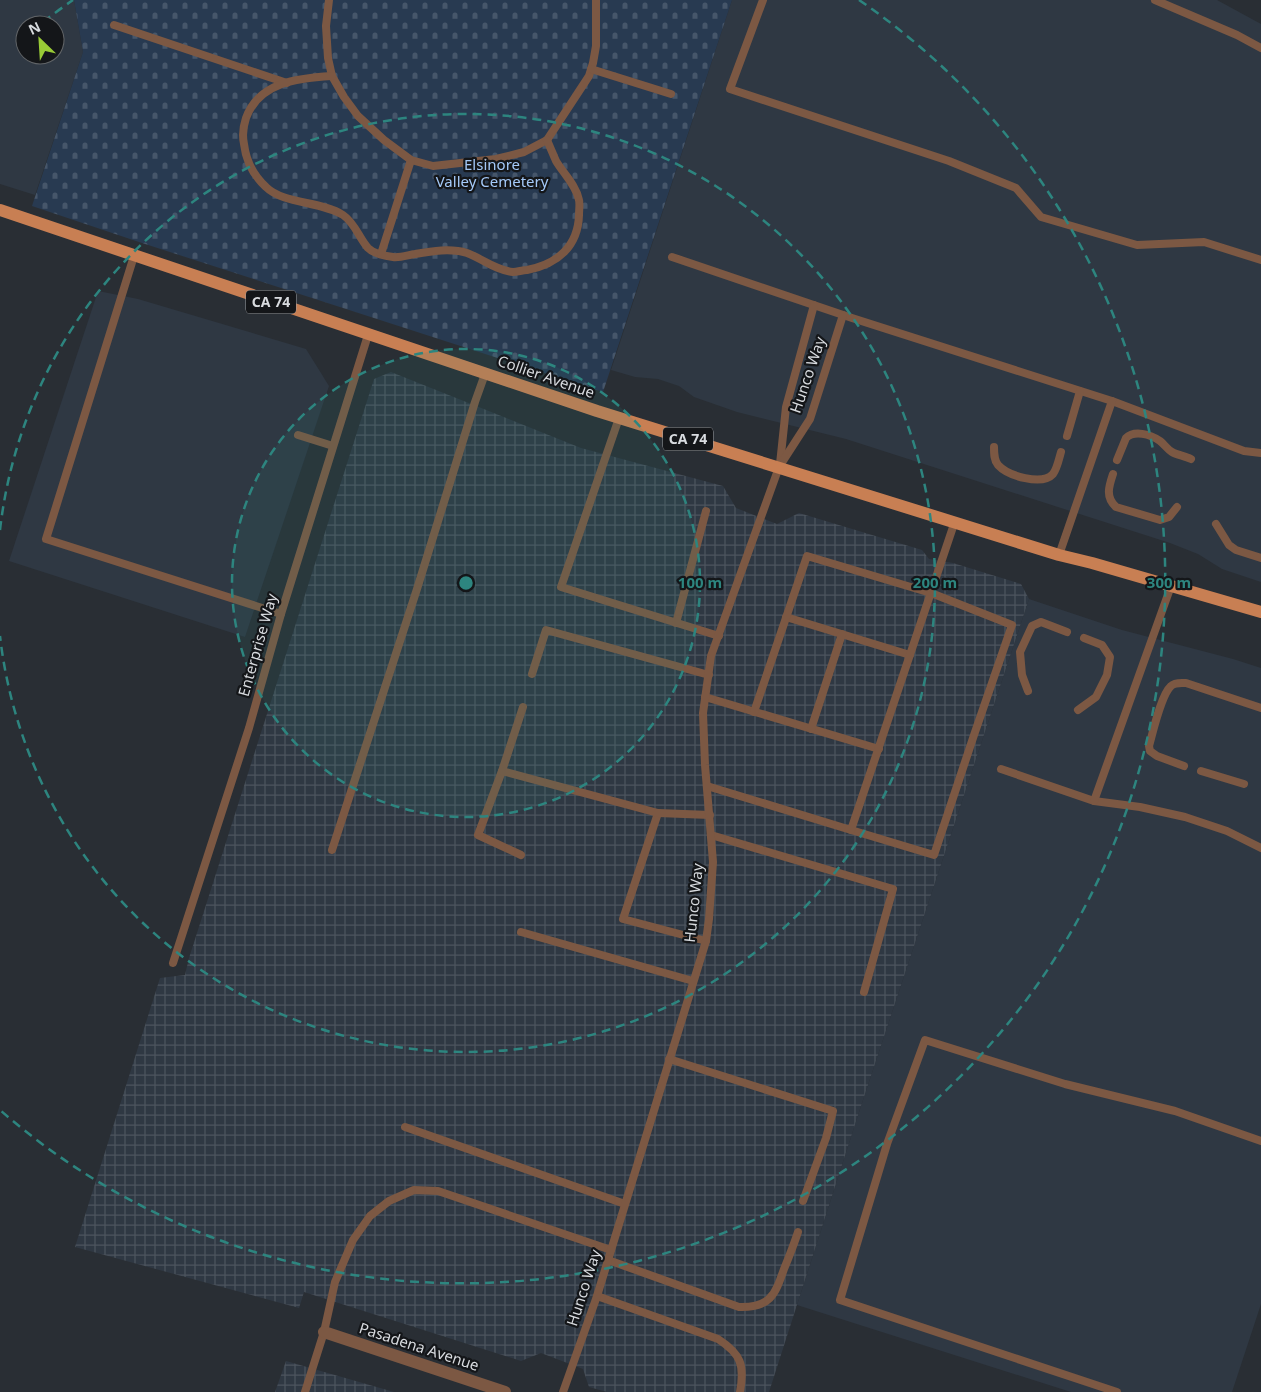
<svg xmlns="http://www.w3.org/2000/svg" width="1261" height="1392" viewBox="0 0 1261 1392" font-family="'Noto Sans',sans-serif">
	<style>
		.built { fill: #2f3843; fill-rule: evenodd }
		.industrial { fill: url(#industrial-grid) }
		.cemetery { fill: url(#cemetery-stones) }
		.lines { fill: none; stroke-linecap: round; stroke-linejoin: round }
		.lane { stroke: #7c5843; stroke-width: 8 }
		.street { stroke: #7c5843; stroke-width: 12 }
		.primary { stroke: #c87f53; stroke-width: 12 }
		.ring { fill: none; stroke: #2d857f; stroke-width: 2.5; stroke-dasharray: 9 6 }
		.labels { text-anchor: middle; stroke-width: 4.5; stroke-linejoin: round; paint-order: stroke }
		.shield { fill: #141619; stroke: #9da0a4; stroke-width: 1 }
		.shield-label { font-size: 14px; font-weight: bold; fill: #d8dbdf }
		.park-label { font-size: 15px; fill: #a4c9f8; stroke: #141619 }
		.street-label { font-size: 15px; fill: #d8dbdf; stroke: #141619 }
		.centre { fill: #2d857f; stroke: #141619; stroke-width: 2.5 }
		.ring-label { font-size: 15px; text-anchor: middle; font-weight: bold; fill: #2d857f; stroke: #141619; stroke-width: 4.5; stroke-linejoin: round; paint-order: stroke }
	</style>
	<defs>
		<pattern id="industrial-grid" width="8" height="8" patternUnits="userSpaceOnUse" patternTransform="scale(1.25)"><rect width="8" height="8" fill="#2f3843"/><path d="M0 4h8M4 0v8" fill="none" stroke="#4c545e"/></pattern>
		<pattern id="cemetery-stones" width="16" height="16" patternUnits="userSpaceOnUse" patternTransform="scale(1.25)"><rect width="16" height="16" fill="#283a51"/><path d="M2 7V4a2 2 0 0 1 4 0v3zM10 15v-3a2 2 0 0 1 4 0v3z" fill="#46566a"/></pattern>
	</defs>
	<rect width="100%" height="100%" fill="#292e34"/>
	<g class="built">
		<path d="M 0,0 L 74,0 L 83,52 L 35,195 L 0,184 ZM 25,25 L 55,25 L 55,55 L 25,55 Z"/>
		<path d="M 732,0 L 1217,0 L 1261,24 L 1261,582 L 1222,569 L 1198,554 L 1170,543 L 846,439 L 737,412 L 694,397 L 679,386 L 658,379 L 635,377 L 611,370 Z"/>
		<path d="M 98,291 L 138,299 L 306,349 L 329,386 L 245,637 L 9,561 Z"/>
		<path d="M 1029,599 L 1122,630 L 1233,659 L 1261,668 L 1261,1304 L 1232,1392 L 1071,1392 L 797,1305 L 859,1112 Z"/>
	</g>
	<g class="industrial">
		<path d="M 391,372 L 581,448 L 723,486 L 736,508 L 777,524 L 799,513 L 922,550 L 929,559 L 953,563 L 1021,584 L 1029,599 L 859,1112 L 769,1392 L 607,1392 L 589,1387 L 583,1369 L 541,1353 L 521,1361 L 304,1292 L 299,1308 L 75,1247 L 160,978 L 185,975 L 189,958 L 374,379 Z"/>
		<path d="M 286,1361 L 394,1392 L 275,1392 Z"/>
	</g>
	<path class="cemetery" d="M 74,0 L 732,0 L 603,392 L 139,242 L 32,206 L 83,52 Z"/>
	<g class="lines">
		<g class="lane">
			<path d="M 329,0 L 326,26 L 328,58 L 332,76 L 344,97 L 358,116 L 384,140 L 411,160 L 433,166 L 496,159 L 524,152 L 547,140 L 589,76 L 593,63 L 596,46 L 596,0"/>
			<path d="M 763,0 L 730,89 L 949,161 L 1016,188 L 1041,217 L 1137,245 L 1204,242 L 1261,260"/>
			<path d="M 1155,0 L 1237,35 L 1261,48"/>
			<path d="M 114,25 L 287,83"/>
			<path d="M 591,69 L 671,94"/>
			<path d="M 332,76 C 298,78 259,82 246,118 C 243,127 242,135 244,144 C 246,161 253,175 266,187 C 283,204 321,201 343,215 C 355,223 359,238 368,248 C 373,253 386,256 393,257 C 400,258 408,255 415,254 C 432,251 451,248 467,253 C 483,259 495,270 513,272 C 517,272 523,270 527,270 C 558,264 578,246 579,215 C 579,210 580,204 579,200 C 576,185 563,173 556,161 C 553,154 550,147 547,140"/>
			<path d="M 381,254 L 411,160"/>
			<path d="M 134,256 L 46,539 L 281,614"/>
			<path d="M 672,257 L 852,318 L 1112,401 L 1244,451 L 1261,453"/>
			<path d="M 619,418 L 561,587 L 719,636"/>
			<path d="M 298,435 L 333,446"/>
			<path d="M 1067,436 L 1080,391"/>
			<path d="M 994,447 C 994,454 994,460 998,465 C 1008,476 1042,486 1053,474 C 1057,469 1059,459 1061,452"/>
			<path d="M 1117,460 L 1126,438 C 1134,430 1150,434 1160,441 C 1164,444 1167,449 1172,452 C 1177,455 1185,456 1191,459"/>
			<path d="M 780,464 L 786,407 L 814,305"/>
			<path d="M 1113,474 C 1109,486 1105,497 1116,507 L 1160,520 L 1169,517 L 1177,507"/>
			<path d="M 1216,524 L 1229,545 L 1236,550 L 1261,558"/>
			<path d="M 1059,555 L 1112,401"/>
			<path d="M 786,617 L 910,655"/>
			<path d="M 676,623 L 706,511"/>
			<path d="M 532,674 L 546,630 L 709,675"/>
			<path d="M 1028,691 L 1022,675 L 1020,652 L 1032,626 L 1041,622 L 1067,632"/>
			<path d="M 705,697 L 879,749"/>
			<path d="M 1078,710 L 1096,697 L 1107,675 L 1110,657 L 1102,645 L 1084,638"/>
			<path d="M 754,712 L 807,556 L 931,593 L 1012,625 L 974,735 L 934,855 L 851,830"/>
			<path d="M 811,729 L 842,634"/>
			<path d="M 1184,766 L 1157,756 L 1150,751 L 1149,746 C 1153,732 1161,695 1171,686 C 1175,682 1181,683 1186,683 L 1261,708"/>
			<path d="M 1001,769 L 1094,801 L 1140,807 L 1185,817 L 1227,831 L 1261,848"/>
			<path d="M 502,771 L 523,707"/>
			<path d="M 1201,771 L 1244,784"/>
			<path d="M 707,786 L 851,830 L 954,524"/>
			<path d="M 1094,801 L 1171,586"/>
			<path d="M 658,813 L 623,919 L 706,941"/>
			<path d="M 711,835 L 893,889 L 864,992"/>
			<path d="M 332,850 L 417,589 L 475,402 L 485,374"/>
			<path d="M 521,855 L 478,835 L 502,771 L 658,813 L 710,815"/>
			<path d="M 521,932 L 693,981"/>
			<path d="M 173,963 L 249,728 L 281,614 L 368,335"/>
			<path d="M 669,1059 L 833,1111 L 826,1138 L 803,1201"/>
			<path d="M 405,1127 L 625,1204"/>
			<path d="M 608,1260 L 739,1307 C 770,1308 775,1295 784,1269 C 789,1257 794,1244 798,1232"/>
			<path d="M 597,1296 L 718,1339 C 741,1354 745,1365 740,1392"/>
			<path d="M 305,1392 L 324,1332 L 335,1282 L 353,1240 L 370,1216 L 389,1201 L 414,1190 L 438,1191 L 611,1250"/>
			<path d="M 563,1392 L 597,1296 L 706,941 L 709,919 L 713,862 L 705,765 L 703,713 L 711,656 L 779,467 L 810,419 L 843,315"/>
			<path d="M 1117,1392 L 840,1300 L 887,1144 L 925,1040 L 1065,1084 L 1175,1111 L 1261,1141"/>
		</g>
		<path class="street" d="M 324,1332 L 505,1392"/>
		<path class="primary" d="M 0,210 L 597,411 L 1059,555 L 1092,563 L 1261,612"/>
	</g>
	<circle cx="466" cy="583" r="234" fill="#2d857f" fill-opacity=".12"/>
	<g class="ring">
		<circle cx="466" cy="583" r="234"/>
		<path d="M0 530A469 469 0 1 1 0 636"/>
		<path d="M43 22A703 703 0 0 1 73 0M859 0A703 703 0 1 1 0 1110"/>
	</g>
	<g class="labels">
		<g class="shield">
			<rect x="246" y="290.5" width="50" height="23" rx="4"/>
			<rect x="663" y="427.5" width="50" height="23" rx="4"/>
		</g>
		<g class="shield-label">
			<text x="271" y="307">CA 74</text>
			<text x="688" y="444">CA 74</text>
		</g>
		<g class="park-label">
			<text x="492" y="170">Elsinore<tspan x="492" dy="17">Valley Cemetery</tspan></text>
		</g>
		<g class="street-label">
			<text transform="translate(808 375) rotate(-71)" y="5">Hunco Way</text>
			<text transform="translate(546 377) rotate(19)" y="5">Collier Avenue</text>
			<text transform="translate(258 645) rotate(-74)" y="5">Enterprise Way</text>
			<text transform="translate(694 903) rotate(-84)" y="5">Hunco Way</text>
			<text transform="translate(584 1288) rotate(-72)" y="5">Hunco Way</text>
			<text transform="translate(419 1347) rotate(18)" y="5">Pasadena Avenue</text>
		</g>
	</g>
	<circle cx="466" cy="583" r="8" class="centre"/>
	<g class="ring-label">
		<text x="700" y="588">100 m</text>
		<text x="935" y="588">200 m</text>
		<text x="1169" y="588">300 m</text>
	</g>
	<g transform="translate(40 40) rotate(335)"><circle r="24" fill="#141619" stroke="#626568"/>
	<path d="M0-4L9 19L0 12L-9 19Z" fill="#99cb36"/>
	<text y="-8" font-size="14" font-weight="bold" text-anchor="middle" fill="#d8dbdf">N</text>
	</g>
</svg>
